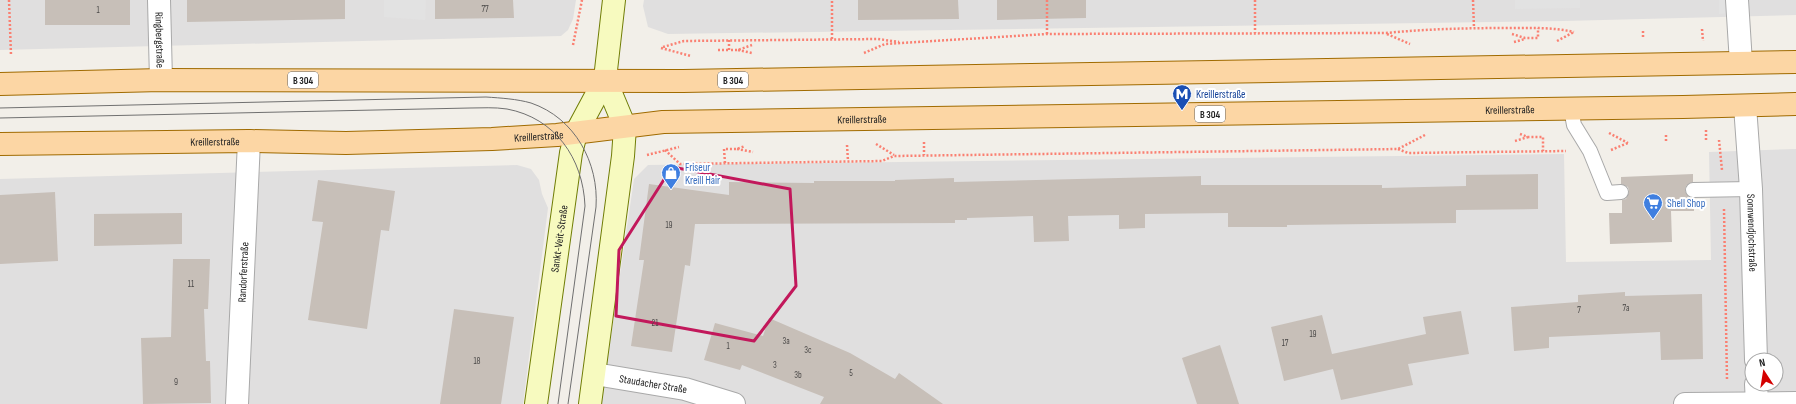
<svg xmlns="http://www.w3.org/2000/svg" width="1796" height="404" viewBox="0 0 1796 404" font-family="'Sofia Sans Condensed',sans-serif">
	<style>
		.residential { fill: #e0dfdf; fill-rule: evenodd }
		.parking { fill: #e2e2e2 }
		.building { fill: #c7bfb8 }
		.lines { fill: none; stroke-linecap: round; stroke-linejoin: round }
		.lane-casing { stroke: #a9a9a9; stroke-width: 16 }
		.street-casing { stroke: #a9a9a9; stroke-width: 24 }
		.secondary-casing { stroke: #707d05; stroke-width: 24 }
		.primary-casing { stroke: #a06b00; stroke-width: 24 }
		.path { stroke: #fa8072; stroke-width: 2.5; stroke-dasharray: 2 2; stroke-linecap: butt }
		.lane { stroke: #fff; stroke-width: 14 }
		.street { stroke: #fff; stroke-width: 22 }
		.secondary { stroke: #f7fabf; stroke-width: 22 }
		.primary { stroke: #fcd6a4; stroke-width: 22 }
		.tram { stroke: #707070; stroke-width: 1 }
		.marked { fill: none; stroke: #c2185b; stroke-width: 3; stroke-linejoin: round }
		.labels { text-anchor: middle; stroke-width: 4; stroke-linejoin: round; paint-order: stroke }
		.number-label { font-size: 9px; fill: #4b4948 }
		.shield { fill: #fff; stroke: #646464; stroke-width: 1 }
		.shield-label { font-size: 10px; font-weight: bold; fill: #222 }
		.street-label { font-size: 11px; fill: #222; stroke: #fff }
		.transit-label { font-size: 11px; fill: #164399; stroke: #fff; text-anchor: start }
		.shop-label { font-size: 11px; fill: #366cbe; stroke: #fff; text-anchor: start }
	</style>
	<rect width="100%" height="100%" fill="#f2efe9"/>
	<g class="residential">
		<path d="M 0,0 L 576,0 L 573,19 L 568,30 L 561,36 L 0,50 Z"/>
		<path d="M 644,0 L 1796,0 L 1796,15 L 1564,21 L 668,34 L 648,27 L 643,6 Z"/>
		<path d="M 1796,149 L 1796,404 L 601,404 L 634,179 L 648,165 L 1564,154 L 1566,262 L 1711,260 L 1709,152 ZM 1752,360 L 1776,360 L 1776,384 L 1752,384 Z"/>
		<path d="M 517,165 L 531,169 L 539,180 L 542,194 L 548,208 L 523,404 L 0,404 L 0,179 Z"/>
	</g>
	<g class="parking">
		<path d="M 384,0 L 426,0 L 425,20 L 384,17 Z"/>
		<path d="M 1515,0 L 1580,0 L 1580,8 L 1515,9 Z"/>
		<path d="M 1719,0 L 1728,0 L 1728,13 L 1719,14 Z"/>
	</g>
	<g class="building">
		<rect x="45" y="0" width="85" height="25"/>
		<path d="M 187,0 L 345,0 L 345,19 L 187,22 Z"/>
		<path d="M 435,0 L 513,0 L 514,18 L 435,19 Z"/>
		<path d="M 858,0 L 958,0 L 959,19 L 858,20 Z"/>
		<path d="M 997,0 L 1086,0 L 1086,18 L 997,20 Z"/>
		<path d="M 1538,174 L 1538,209 L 1456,210 L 1456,223 L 1287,225 L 1287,227 L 1228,227 L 1228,213 L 1145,214 L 1145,228 L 1119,229 L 1119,215 L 1068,216 L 1069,241 L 1034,242 L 1033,216 L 967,218 L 967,220 L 955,220 L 955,223 L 695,224 L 690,266 L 685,265 L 672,352 L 631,346 L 644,260 L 639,260 L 649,184 L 729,195 L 729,182 L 814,183 L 814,181 L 895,181 L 895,180 L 954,178 L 954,182 L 1201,176 L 1201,185 L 1382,185 L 1382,188 L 1466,186 L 1466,175 Z"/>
		<path d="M 1693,174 L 1693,182 L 1686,186 L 1685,191 L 1689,197 L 1694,198 L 1694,211 L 1671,211 L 1672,242 L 1610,244 L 1609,213 L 1622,213 L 1622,200 L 1626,199 L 1629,192 L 1628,187 L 1621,184 L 1621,177 Z"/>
		<path d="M 318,180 L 395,191 L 389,231 L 381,230 L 367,329 L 308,320 L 323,222 L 312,221 Z"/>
		<path d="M 55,192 L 58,261 L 0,264 L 0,195 Z"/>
		<path d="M 182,213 L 182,244 L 94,246 L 94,214 Z"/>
		<path d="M 173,259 L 210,259 L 208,309 L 204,309 L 206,361 L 210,361 L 211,403 L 143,404 L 141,338 L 171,337 Z"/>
		<path d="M 1625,292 L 1625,296 L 1702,294 L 1703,359 L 1661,360 L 1660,332 L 1549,337 L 1549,348 L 1514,351 L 1511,307 L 1578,302 L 1578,295 Z"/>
		<path d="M 454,309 L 514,317 L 501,404 L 440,404 Z"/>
		<path d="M 1461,311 L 1469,354 L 1408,364 L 1413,385 L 1341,400 L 1333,369 L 1284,381 L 1271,327 L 1322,315 L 1332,354 L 1426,334 L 1423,317 Z"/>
		<path d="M 769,318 L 850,353 L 895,379 L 899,373 L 943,404 L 820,404 L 824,397 L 742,365 L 740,370 L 704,360 L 715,323 L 763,336 Z"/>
		<path d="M 1220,345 L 1239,404 L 1197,404 L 1182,358 Z"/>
	</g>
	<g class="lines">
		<defs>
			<g id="lane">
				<path d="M 1571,109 L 1574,125 L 1590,151 L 1607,193 L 1621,192"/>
				<path d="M 1693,190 L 1751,189"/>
			</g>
			<g id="street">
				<path id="s1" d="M 159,0 L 161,80"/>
				<path d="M 1737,0 L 1741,63"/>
				<path id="s2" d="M 1745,106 L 1751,189 L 1756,360"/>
				<path id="s3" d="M 595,374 L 685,389 L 734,404"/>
				<path d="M 1756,384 L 1757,404"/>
				<path id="s4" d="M 237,404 L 249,141"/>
				<path d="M 1685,404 L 1796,403"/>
			</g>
			<g id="secondary">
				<path id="s5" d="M 536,404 L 571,153 L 576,133 L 605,79 L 614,0"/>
				<path d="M 590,404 L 623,156 L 625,127 L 605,79"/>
			</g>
			<g id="primary">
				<path d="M 0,84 L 161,80 L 683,81 L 1796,62"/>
				<path id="s6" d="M 0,144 L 249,141 L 346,143 L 492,139 L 557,135 L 663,122 L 1683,107 L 1796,104"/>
			</g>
		</defs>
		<use href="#lane" class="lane-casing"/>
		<use href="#street" class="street-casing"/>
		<use href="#secondary" class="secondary-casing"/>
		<use href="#primary" class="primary-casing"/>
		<g class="path">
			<path d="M 9,0 L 11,55"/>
			<path d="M 1047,0 L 1047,34"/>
			<path d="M 1255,0 L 1255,33"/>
			<path d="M 1473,0 L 1474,28"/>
			<path d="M 1702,29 L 1703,41"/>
			<path d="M 1643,31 L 1643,39"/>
			<path d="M 1387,34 L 1410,44"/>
			<path d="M 1512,34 L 1525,38 L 1538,38 L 1538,28"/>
			<path d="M 832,39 L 832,0"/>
			<path d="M 729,40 L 729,50 L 738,50 L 752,45"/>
			<path d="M 1557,41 L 1574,32"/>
			<path d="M 1514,42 L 1525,39"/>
			<path d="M 573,45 L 582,0"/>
			<path d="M 663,47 L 684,41 L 878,39 L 899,42"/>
			<path d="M 661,48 L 691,56"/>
			<path d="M 718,50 L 729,50"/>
			<path d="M 738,50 L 752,53"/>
			<path d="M 864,53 L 885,44 L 1047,34 L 1386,33 C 1427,29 1466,28 1507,28 C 1530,28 1552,27 1574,32"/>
			<path d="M 1706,130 L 1706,141"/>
			<path d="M 1609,133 L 1628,143"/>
			<path d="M 1520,134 L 1528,137 L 1543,137 L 1543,151"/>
			<path d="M 1666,135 L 1666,142"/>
			<path d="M 1719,140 L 1722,170"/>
			<path d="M 1515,141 L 1528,137"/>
			<path d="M 924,142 L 924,155"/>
			<path d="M 876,144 L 894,155"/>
			<path d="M 847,145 L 848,161"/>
			<path d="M 737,149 L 753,152"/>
			<path d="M 1398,149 L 1408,153 L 1566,151"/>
			<path d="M 665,150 L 680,164 L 882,161 L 894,156 L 1398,149 L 1425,135"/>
			<path d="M 1611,150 L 1628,143"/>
			<path d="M 647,155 L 679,147"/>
			<path d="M 725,163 L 724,149 L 737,149 L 745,146"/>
			<path d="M 1724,209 L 1727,380"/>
		</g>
		<use href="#lane" class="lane"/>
		<use href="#street" class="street"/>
		<use href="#secondary" class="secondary"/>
		<use href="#primary" class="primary"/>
		<g class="tram">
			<path d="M 0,108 L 486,97 C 501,98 517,99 531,103 C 575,118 599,163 596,207 L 568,404"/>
			<path d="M 0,118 L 470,108 C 482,108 494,107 507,109 C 555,118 583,158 585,206 L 558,404"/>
		</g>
	</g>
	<path class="marked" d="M 672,167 L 790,189 L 796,286 L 754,341 L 616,316 L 619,250 Z"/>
	<defs>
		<symbol id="metro-pin" viewBox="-11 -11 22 30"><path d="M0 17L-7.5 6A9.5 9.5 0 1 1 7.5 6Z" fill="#1a4fb4" stroke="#fff"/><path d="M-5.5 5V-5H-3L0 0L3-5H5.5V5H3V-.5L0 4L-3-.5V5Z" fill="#fff"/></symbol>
		<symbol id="shop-pin" viewBox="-11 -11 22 30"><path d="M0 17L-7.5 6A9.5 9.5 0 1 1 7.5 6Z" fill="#3f7fe0" stroke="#fff"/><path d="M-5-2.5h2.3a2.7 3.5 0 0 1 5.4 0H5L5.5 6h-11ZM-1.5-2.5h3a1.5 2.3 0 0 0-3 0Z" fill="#fff"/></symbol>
		<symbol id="supermarket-pin" viewBox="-11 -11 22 30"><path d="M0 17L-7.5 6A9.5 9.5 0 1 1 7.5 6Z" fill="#3f7fe0" stroke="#fff"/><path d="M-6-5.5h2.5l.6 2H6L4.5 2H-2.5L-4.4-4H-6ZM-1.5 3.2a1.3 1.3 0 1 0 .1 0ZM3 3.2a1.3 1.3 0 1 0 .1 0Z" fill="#fff"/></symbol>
	</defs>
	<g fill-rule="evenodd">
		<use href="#metro-pin" x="1171" y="83" width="22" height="30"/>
		<use href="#shop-pin" x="660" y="162" width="22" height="30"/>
		<use href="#supermarket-pin" x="1642" y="192" width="22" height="30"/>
	</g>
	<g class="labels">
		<g class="number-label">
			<text x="485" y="12">77</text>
			<text x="98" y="13">1</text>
			<text x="669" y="228">19</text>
			<text x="191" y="287">11</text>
			<text x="1626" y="311">7a</text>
			<text x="1579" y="313">7</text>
			<text x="655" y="326">21</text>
			<text x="1313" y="337">19</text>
			<text x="786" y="344">3a</text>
			<text x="1285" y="346">17</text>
			<text x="728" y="349">1</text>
			<text x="808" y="353">3c</text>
			<text x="477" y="364">18</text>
			<text x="775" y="368">3</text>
			<text x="851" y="376">5</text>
			<text x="798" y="378">3b</text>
			<text x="176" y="385">9</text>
		</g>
		<g class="shield">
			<rect x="288" y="72" width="30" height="16" rx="3"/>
			<rect x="718" y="72" width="30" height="16" rx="3"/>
			<rect x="1195" y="106" width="30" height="16" rx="3"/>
		</g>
		<g class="shield-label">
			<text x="303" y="84">B 304</text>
			<text x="733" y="84">B 304</text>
			<text x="1210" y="118">B 304</text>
		</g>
		<g class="street-label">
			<text dy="4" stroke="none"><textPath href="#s1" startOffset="40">Ringbergstraße</textPath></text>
			<text dy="4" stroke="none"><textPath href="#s6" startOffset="1511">Kreillerstraße</textPath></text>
			<text dy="4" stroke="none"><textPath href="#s6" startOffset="863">Kreillerstraße</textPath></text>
			<text dy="4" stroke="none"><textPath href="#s6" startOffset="539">Kreillerstraße</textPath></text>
			<text dy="4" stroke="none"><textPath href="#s6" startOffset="215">Kreillerstraße</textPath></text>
			<text dy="4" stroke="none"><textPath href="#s2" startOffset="127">Sonnwendjochstraße</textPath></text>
			<text dy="4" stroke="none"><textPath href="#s5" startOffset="167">Sankt-Veit-Straße</textPath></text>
			<text dy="4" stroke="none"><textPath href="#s4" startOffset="132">Randorferstraße</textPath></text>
			<text dy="4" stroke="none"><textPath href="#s3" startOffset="59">Staudacher Straße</textPath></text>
		</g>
		<g class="transit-label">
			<text x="1196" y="98">Kreillerstraße</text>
		</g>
		<g class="shop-label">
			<text x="685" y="171">Friseur<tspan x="685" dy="13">Kreill Hair</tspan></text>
			<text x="1667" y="207">Shell Shop</text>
		</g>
	</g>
	<g transform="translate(1764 372) rotate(348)"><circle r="19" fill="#ffffff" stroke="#a7a7a7"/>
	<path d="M0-3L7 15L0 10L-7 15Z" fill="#d40000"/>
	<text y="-6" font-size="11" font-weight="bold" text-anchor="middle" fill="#222222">N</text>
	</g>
</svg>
